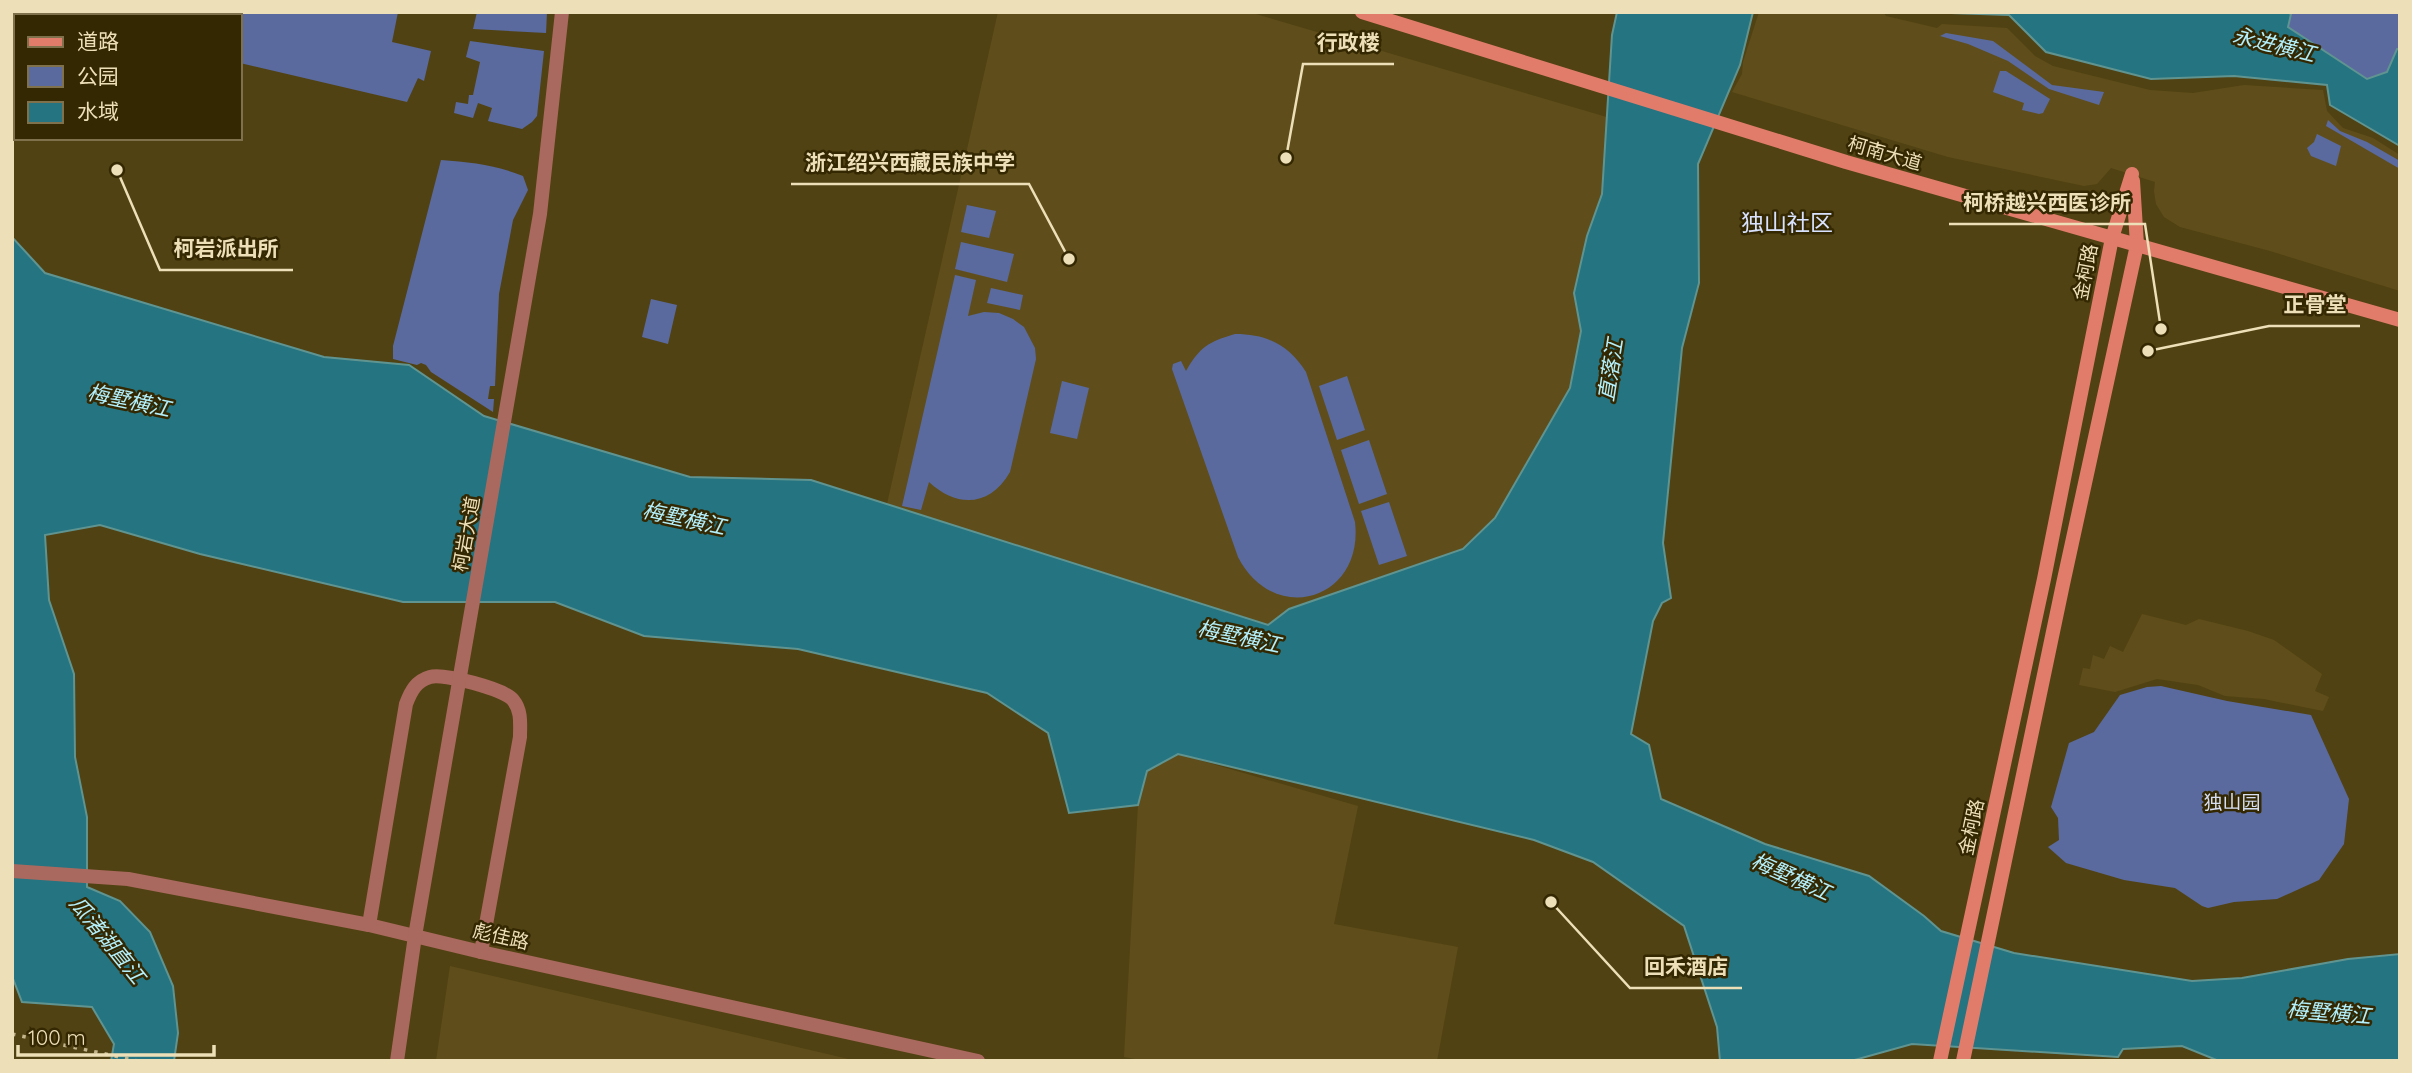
<svg xmlns="http://www.w3.org/2000/svg" width="2412" height="1073" viewBox="0 0 2412 1073" font-family="Quicksand,'Noto Sans SC',sans-serif">
	<style>
		.built { fill: #5f4e1b }
		.green { fill: #5a6a9f }
		.water { fill: #247481; stroke: #609491; stroke-width: 2 }
		.lines { fill: none; stroke-linecap: round; stroke-linejoin: round }
		.tertiary { stroke: #aa695e; stroke-width: 14 }
		.secondary { stroke: #e17c6b; stroke-width: 14 }
		.rail { stroke: #c4b58c; stroke-width: 3.5; stroke-dasharray: 3.5 7; stroke-linecap: butt }
		.labels { text-anchor: middle; stroke-width: 5; stroke-linejoin: round; paint-order: stroke }
		.street-label { font-size: 19px; fill: #eddfb7; stroke: #342803 }
		.park-label { font-size: 19px; fill: #d7dff5; stroke: #342803 }
		.water-label { font-size: 21px; font-style: italic; fill: #b3f0fc; stroke: #342803 }
		.quarter-label { font-size: 23px; fill: #d8e2fe; stroke: #342803 }
		.leader { fill: none; stroke: #eddfb7; stroke-width: 2.5 }
		.callout-dot { fill: #eddfb7; stroke: #342803; stroke-width: 2.5 }
		.callout-label { font-size: 21px; text-anchor: middle; font-weight: bold; fill: #eddfb7; stroke: #342803; stroke-width: 5; stroke-linejoin: round; paint-order: stroke }
	</style>
	<rect width="100%" height="100%" fill="#514213"/>
	<g class="built">
		<path d="M 998,12 L 1249,12 L 1610,118 L 1602,194 L 1587,236 L 1574,293 L 1581,331 L 1570,388 L 1495,518 L 1463,549 L 1289,609 L 1268,625 L 1119,580 L 887,504 Z"/>
		<path d="M 1759,12 L 1883,12 L 1886,16 L 1937,28 L 1942,24 L 2007,28 L 2035,56 L 2053,66 L 2150,90 L 2193,93 L 2244,85 L 2323,90 L 2327,111 L 2343,128 L 2373,138 L 2400,155 L 2400,291 L 2270,251 L 2180,227 L 2164,217 L 2156,204 L 2154,191 L 2155,182 L 2111,168 L 2097,184 L 2084,186 L 1948,157 L 1732,92 L 1742,74 L 1743,62 Z"/>
		<path d="M 2142,614 L 2186,625 L 2199,619 L 2248,631 L 2274,640 L 2322,674 L 2315,691 L 2329,697 L 2323,711 L 2264,699 L 2225,696 L 2198,685 L 2157,679 L 2115,692 L 2079,685 L 2083,668 L 2090,669 L 2093,655 L 2104,659 L 2110,646 L 2123,652 Z"/>
		<path d="M 1178,754 L 1358,806 L 1334,924 L 1458,947 L 1437,1061 L 1146,1061 L 1124,1057 L 1138,805 L 1147,771 Z"/>
		<path d="M 450,966 L 857,1061 L 436,1061 Z"/>
	</g>
	<g class="green">
		<path d="M 182,12 L 398,12 L 392,42 L 431,51 L 424,81 L 418,78 L 407,102 L 240,63 L 240,16 L 182,16 Z"/>
		<path d="M 477,12 L 547,12 L 546,33 L 473,29 Z"/>
		<path d="M 2287,12 L 2400,12 L 2400,49 L 2397,49 L 2387,72 L 2367,79 L 2288,27 L 2291,14 Z"/>
		<path d="M 1946,33 L 1993,41 L 2052,85 L 2104,92 L 2099,105 L 2049,89 L 2008,61 L 1968,44 L 1940,36 Z"/>
		<path d="M 470,41 L 544,51 L 537,116 L 532,122 L 522,129 L 488,121 L 492,108 L 478,103 L 473,118 L 454,113 L 456,102 L 468,104 L 469,95 L 473,95 L 480,62 L 466,57 Z"/>
		<path d="M 2000,71 L 2006,71 L 2050,99 L 2043,113 L 2039,114 L 2022,110 L 2024,103 L 1993,92 Z"/>
		<path d="M 2328,120 L 2340,131 L 2367,142 L 2400,161 L 2400,169 L 2326,126 Z"/>
		<path d="M 2317,134 L 2341,146 L 2336,166 L 2311,156 L 2307,148 L 2314,142 Z"/>
		<path d="M 441,160 C 470,162 496,165 523,176 L 528,190 L 513,220 L 499,294 L 495,386 L 490,386 L 488,399 L 494,399 L 493,412 L 431,372 L 426,365 L 421,363 L 417,365 L 393,359 L 393,346 Z"/>
		<path d="M 967,205 L 996,211 L 989,238 L 961,232 Z"/>
		<path d="M 961,242 L 1014,254 L 1007,282 L 955,269 Z"/>
		<path d="M 955,275 L 976,280 L 968,316 L 984,312 L 999,313 L 1013,319 L 1024,327 L 1035,348 L 1036,359 L 1010,472 C 990,507 957,508 929,482 L 921,510 L 902,506 Z"/>
		<path d="M 991,288 L 1023,295 L 1020,310 L 987,303 Z"/>
		<path d="M 651,299 L 677,305 L 668,344 L 642,337 Z"/>
		<path d="M 1235,334 C 1267,334 1289,345 1306,372 L 1355,522 C 1364,600 1274,627 1238,557 L 1172,369 L 1173,364 L 1181,361 L 1186,371 C 1200,347 1208,342 1235,334 Z"/>
		<path d="M 1347,376 L 1365,430 L 1337,440 L 1319,386 Z"/>
		<path d="M 1062,381 L 1089,388 L 1077,439 L 1050,433 Z"/>
		<path d="M 1369,440 L 1387,494 L 1359,504 L 1341,450 Z"/>
		<path d="M 1389,502 L 1407,556 L 1379,565 L 1361,511 Z"/>
		<path d="M 2161,686 L 2227,701 L 2311,715 L 2349,799 L 2344,844 L 2319,880 L 2277,899 L 2234,902 L 2208,908 L 2202,906 L 2175,888 L 2124,880 L 2066,863 L 2048,847 L 2059,840 L 2058,818 L 2051,807 L 2069,743 L 2094,732 L 2120,695 L 2147,687 Z"/>
	</g>
	<g class="water">
		<path d="M 1617,12 L 1753,12 L 1740,65 L 1698,164 L 1699,283 L 1682,348 L 1663,543 L 1671,598 L 1662,603 L 1653,621 L 1631,734 L 1649,745 L 1661,799 L 1765,844 L 1869,876 L 1924,916 L 1941,931 L 2014,953 L 2192,981 L 2242,978 L 2348,959 L 2400,954 L 2400,1061 L 2219,1061 L 2182,1046 L 2123,1049 L 2118,1057 L 1912,1044 L 1851,1061 L 1720,1061 L 1717,1027 L 1684,926 L 1593,862 L 1534,840 L 1178,754 L 1147,771 L 1138,805 L 1069,813 L 1048,733 L 987,693 L 798,649 L 644,636 L 555,602 L 403,602 L 200,554 L 100,525 L 45,535 L 49,600 L 74,674 L 75,757 L 87,817 L 87,887 L 120,901 L 150,932 L 173,986 L 178,1033 L 174,1061 L 111,1061 L 114,1044 L 92,1007 L 22,1002 L 12,976 L 12,237 L 45,273 L 324,357 L 409,365 L 484,416 L 690,477 L 811,480 L 1268,625 L 1289,609 L 1463,549 L 1495,518 L 1570,388 L 1581,331 L 1574,293 L 1587,236 L 1602,194 L 1612,35 Z"/>
		<path d="M 1922,12 L 2287,12 L 2291,14 L 2288,27 L 2367,79 L 2387,72 L 2397,49 L 2400,49 L 2400,146 L 2330,105 L 2327,85 L 2234,76 L 2151,79 L 2046,52 L 2009,15 Z"/>
	</g>
	<g class="lines">
		<g class="tertiary">
			<path d="M 12,871 L 128,879 L 369,925 L 481,952 L 978,1061"/>
			<path d="M 369,925 L 406,704 C 411,691 416,681 430,677 C 443,673 505,689 513,700 C 522,711 520,724 520,737 L 481,952"/>
			<path d="M 397,1061 L 415,936 L 540,214 L 562,12"/>
		</g>
		<g class="secondary">
			<path d="M 1362,12 L 1846,162 L 2400,320"/>
			<path d="M 1940,1061 L 2044,579 L 2112,238 L 2132,174"/>
			<path d="M 1963,1061 L 2063,584 L 2137,245 L 2133,181"/>
		</g>
		<path class="rail" d="M 12,1034 L 138,1061"/>
	</g>
	<g class="labels">
		<g class="street-label">
			<text transform="translate(1885 153) rotate(16)" y="7">柯南大道</text>
			<text transform="translate(2085 272) rotate(-79)" y="7">金柯路</text>
			<text transform="translate(466 534) rotate(-80)" y="7">柯岩大道</text>
			<text transform="translate(1971 827) rotate(-78)" y="7">金柯路</text>
			<text transform="translate(501 936) rotate(13)" y="7">彪佳路</text>
		</g>
		<g class="park-label">
			<text x="2232" y="809">独山园</text>
		</g>
		<g class="water-label">
			<text transform="translate(2274 45) rotate(14)" y="7">永进横江</text>
			<text transform="translate(1611 370) rotate(-81)" y="7">直落江</text>
			<text transform="translate(129 401) rotate(12)" y="7">梅墅横江</text>
			<text transform="translate(684 519) rotate(12)" y="7">梅墅横江</text>
			<text transform="translate(1239 637) rotate(12)" y="7">梅墅横江</text>
			<text transform="translate(1791 877) rotate(24)" y="7">梅墅横江</text>
			<text transform="translate(107 940) rotate(51)" y="7">瓜渚湖直江</text>
			<text transform="translate(2329 1013) rotate(5)" y="7">梅墅横江</text>
		</g>
		<g class="quarter-label">
			<text x="1787" y="231">独山社区</text>
		</g>
	</g>
	<path class="leader" d="M1286 158L1303 64H1394M1069 259L1029 184H791M2161 329L2145 224H1949M117 170L160 270H293M2148 351L2269 326H2360M1551 902L1630 988H1742"/>
	<g class="callout-dot">
		<circle cx="1286" cy="158" r="7"/>
		<circle cx="1069" cy="259" r="7"/>
		<circle cx="2161" cy="329" r="7"/>
		<circle cx="117" cy="170" r="7"/>
		<circle cx="2148" cy="351" r="7"/>
		<circle cx="1551" cy="902" r="7"/>
	</g>
	<g class="callout-label">
		<text x="1348" y="50">行政楼</text>
		<text x="910" y="170">浙江绍兴西藏民族中学</text>
		<text x="2047" y="210">柯桥越兴西医诊所</text>
		<text x="226" y="256">柯岩派出所</text>
		<text x="2315" y="312">正骨堂</text>
		<text x="1686" y="974">回禾酒店</text>
	</g>
	<rect width="2412" height="1073" fill="none" stroke="#eddfb7" stroke-width="28"/>
	<rect x="14" y="14" width="228" height="126" fill="#342803" stroke="#7e714b" stroke-width="2"/>
	<rect x="28" y="37" width="35" height="10" fill="#e17c6b" stroke="#7e714b" stroke-width="2"/>
	<text x="77" y="49" font-size="21" fill="#eddfb7">道路</text>
	<rect x="28" y="66" width="35" height="21" fill="#5a6a9f" stroke="#7e714b" stroke-width="2"/>
	<text x="77" y="84" font-size="21" fill="#eddfb7">公园</text>
	<rect x="28" y="102" width="35" height="21" fill="#247481" stroke="#7e714b" stroke-width="2"/>
	<text x="77" y="119" font-size="21" fill="#eddfb7">水域</text>
	<path d="M18 1045v10h196v-10" fill="none" stroke="#eddfb7" stroke-width="3.5"/>
	<text x="28" y="1045" font-size="21" fill="#eddfb7" stroke="#342803" stroke-width="5" paint-order="stroke">100 m</text>
</svg>
